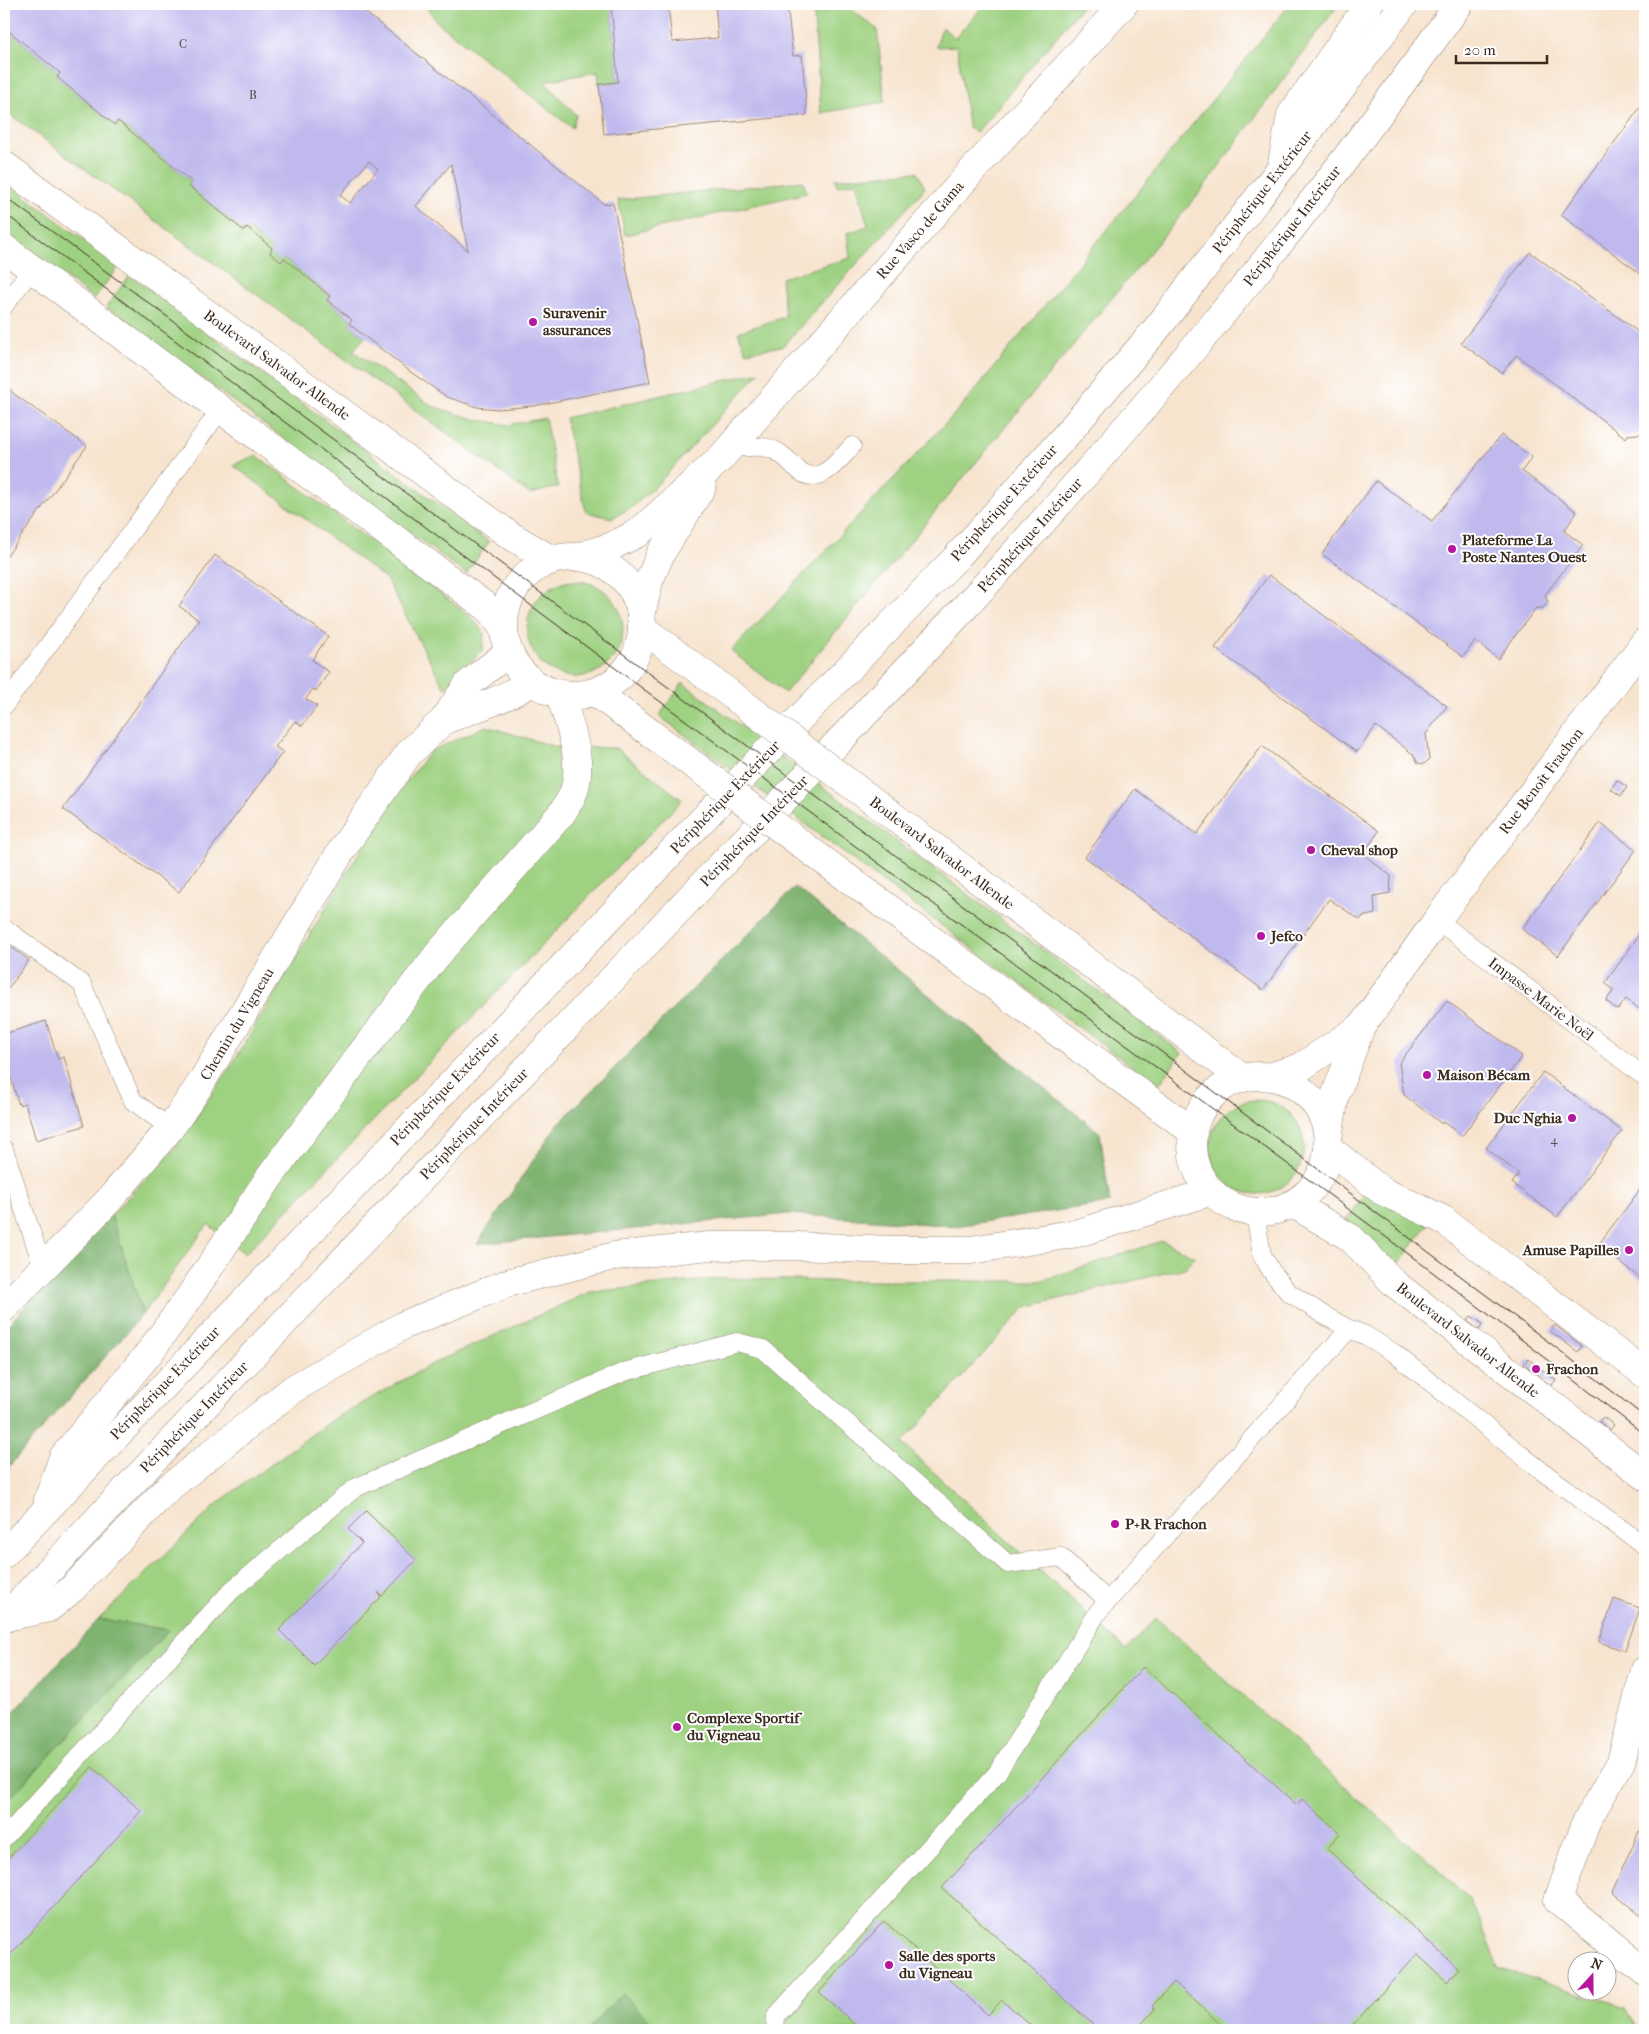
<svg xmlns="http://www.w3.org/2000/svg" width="1649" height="2034" viewBox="0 0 1649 2034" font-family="'IM FELL French Canon',serif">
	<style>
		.green { fill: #9ed181; stroke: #6c7e50 }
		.forest { fill: #7eb36f; stroke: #5c6e46 }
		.building { fill: #c0b9ee; fill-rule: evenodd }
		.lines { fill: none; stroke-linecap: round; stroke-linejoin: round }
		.service-casing { stroke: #998776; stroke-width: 19 }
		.minor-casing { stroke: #998776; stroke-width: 29 }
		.tertiary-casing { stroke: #998776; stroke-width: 29 }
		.trunk-casing { stroke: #998776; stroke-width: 29 }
		.service { stroke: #fff; stroke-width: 18 }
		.minor { stroke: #fff; stroke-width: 28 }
		.tertiary { stroke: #fff; stroke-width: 28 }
		.trunk { stroke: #fff; stroke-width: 28 }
		.tram { stroke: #3b2a1e; stroke-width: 1 }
		.tertiary-bridge-casing { stroke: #998776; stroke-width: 29; stroke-linecap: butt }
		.tertiary-bridge { stroke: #fff; stroke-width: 28 }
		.poi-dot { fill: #b5179e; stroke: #fff; stroke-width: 2 }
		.labels { text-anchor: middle; stroke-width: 4; stroke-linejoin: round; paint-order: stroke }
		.number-label { font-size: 12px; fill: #5c4e52 }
		.street-label { font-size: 15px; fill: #3b2a1e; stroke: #fff }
		.poi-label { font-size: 15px; font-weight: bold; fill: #3b2a1e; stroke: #fff; text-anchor: start }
	</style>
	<rect width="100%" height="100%" fill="#fff"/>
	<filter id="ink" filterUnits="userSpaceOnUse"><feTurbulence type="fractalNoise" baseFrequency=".02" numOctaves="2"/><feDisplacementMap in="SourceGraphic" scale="10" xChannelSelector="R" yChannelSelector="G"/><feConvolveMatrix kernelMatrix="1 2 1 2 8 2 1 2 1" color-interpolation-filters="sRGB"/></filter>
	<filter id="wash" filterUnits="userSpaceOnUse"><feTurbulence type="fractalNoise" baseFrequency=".0096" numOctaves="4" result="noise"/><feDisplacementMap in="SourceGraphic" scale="20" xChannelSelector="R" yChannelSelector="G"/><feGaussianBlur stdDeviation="1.12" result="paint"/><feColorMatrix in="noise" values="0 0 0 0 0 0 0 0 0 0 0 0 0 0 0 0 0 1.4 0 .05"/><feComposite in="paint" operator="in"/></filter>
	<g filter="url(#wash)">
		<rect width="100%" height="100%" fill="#f7e4cf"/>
		<g class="green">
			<path d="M 424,4 L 447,4 L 449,6 L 455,4 L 611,4 L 618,82 L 599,84 L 598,72 L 544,81 L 576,115 L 572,128 L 437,22 Z"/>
			<path d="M 813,4 L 844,4 L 877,29 L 885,102 L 821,113 Z"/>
			<path d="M 985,4 L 1084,4 L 976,133 L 968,126 L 957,46 L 936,47 L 942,27 L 955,38 Z"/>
			<path d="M 1290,4 L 1339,4 L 1200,192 L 785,693 L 731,651 L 963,405 L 1134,197 Z"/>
			<path d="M 4,27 L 60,73 L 57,77 L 115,125 L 118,121 L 192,182 L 189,186 L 244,231 L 247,228 L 272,248 L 271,253 L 281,262 L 284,258 L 330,296 L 327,300 L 352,320 L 349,324 L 365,337 L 353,351 L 432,406 L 474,419 L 508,425 L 545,418 L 558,487 L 530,494 L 4,110 Z"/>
			<path d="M 917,172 L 925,188 L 783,346 L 746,352 L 738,332 L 785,317 L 781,278 L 850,258 L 847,233 L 868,226 L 856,182 L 837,186 L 835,179 Z"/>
			<path d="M 4,181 L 119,266 L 94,299 L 4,232 Z"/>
			<path d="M 803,181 L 807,193 L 625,235 L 618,200 Z"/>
			<path d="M 130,275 L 489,542 L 466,574 L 106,307 Z"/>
			<path d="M 760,372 L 656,486 L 631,508 L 612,518 L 586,512 L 565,418 Z"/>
			<path d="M 256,455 L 470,616 L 484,632 L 483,650 L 445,689 L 386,579 L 233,465 Z"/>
			<circle cx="575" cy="629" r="48"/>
			<path d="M 683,683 L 1182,1053 L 1158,1086 L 659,716 Z"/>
			<path d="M 486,726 L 556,747 L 616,748 L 682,800 L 245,1254 L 208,1224 L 143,1314 L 111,1215 L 174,1149 L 231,1066 L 388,804 L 431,751 Z"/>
			<circle cx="1257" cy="1147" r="47"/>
			<path d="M 1367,1191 L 1428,1224 L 1393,1272 L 1345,1222 Z"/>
			<path d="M 1162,1241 L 1196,1257 L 1185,1268 L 1026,1307 L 902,1443 L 1126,1650 L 1156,1618 L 1470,1899 L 1498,1966 L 1625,2008 L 1638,2030 L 4,2030 L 4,1804 L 168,1630 L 99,1619 L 219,1502 L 333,1419 L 434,1363 L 590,1292 L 724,1278 L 831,1281 L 1040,1281 Z"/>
		</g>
		<g class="forest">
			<path d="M 795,887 L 1100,1133 L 1110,1203 L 956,1226 L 789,1214 L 477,1244 L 557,1125 Z"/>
			<path d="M 111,1215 L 143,1314 L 4,1472 L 4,1329 Z"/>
			<path d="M 99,1619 L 169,1630 L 4,1804 L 4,1722 Z"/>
			<path d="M 622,1993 L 658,2030 L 588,2030 Z"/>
		</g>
		<g id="blocks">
			<g class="building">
				<path d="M 4,4 L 355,4 L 604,204 L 613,203 L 650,382 L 534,406 L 498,409 L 477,407 L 447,397 L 412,373 L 349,324 L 352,320 L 327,300 L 330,296 L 284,258 L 281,262 L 270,253 L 272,248 L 247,227 L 244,231 L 189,186 L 192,182 L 118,121 L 115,125 L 57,77 L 60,73 L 4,27 ZM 369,161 L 378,169 L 350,203 L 340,195 ZM 451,164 L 468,251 L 416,206 Z"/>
				<path d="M 611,4 L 668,4 L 672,42 L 718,38 L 715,4 L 787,4 L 793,56 L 802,55 L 807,115 L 604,134 L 599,84 L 618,82 Z"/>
				<path d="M 1645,101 L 1645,277 L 1561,215 Z"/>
				<path d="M 1530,252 L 1645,337 L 1645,433 L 1628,435 L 1626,438 L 1516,355 L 1502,373 L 1461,343 Z"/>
				<path d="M 4,383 L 14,394 L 87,446 L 4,560 Z"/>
				<path d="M 1501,435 L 1532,457 L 1522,471 L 1577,512 L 1564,531 L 1583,545 L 1545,595 L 1548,602 L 1543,608 L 1536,608 L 1498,659 L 1475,641 L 1463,657 L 1322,554 L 1376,481 L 1432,521 Z"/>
				<path d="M 215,555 L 328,636 L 312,660 L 329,672 L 316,691 L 313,689 L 306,699 L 317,706 L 302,726 L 295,721 L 275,747 L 283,752 L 179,892 L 63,809 L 199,620 L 179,606 Z"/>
				<path d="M 1269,575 L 1447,706 L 1426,734 L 1429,760 L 1424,764 L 1418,763 L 1413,754 L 1376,726 L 1357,752 L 1215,648 Z"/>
				<path d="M 1262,746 L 1379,831 L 1363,854 L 1391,876 L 1390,893 L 1374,896 L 1375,914 L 1362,917 L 1360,920 L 1329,899 L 1263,990 L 1085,857 L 1135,789 L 1197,834 Z"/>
				<path d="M 1617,780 L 1627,787 L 1621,796 L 1611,789 Z"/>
				<path d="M 1600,823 L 1636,850 L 1558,956 L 1522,929 Z"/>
				<path d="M 1645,927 L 1645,1013 L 1626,999 L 1618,1010 L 1606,1001 L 1614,990 L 1605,983 Z"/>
				<path d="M 4,942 L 29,960 L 4,994 Z"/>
				<path d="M 1447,1001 L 1522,1056 L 1462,1136 L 1443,1122 L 1442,1124 L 1404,1095 L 1399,1063 Z"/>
				<path d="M 46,1021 L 58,1059 L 64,1057 L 84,1126 L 36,1140 L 25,1103 L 19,1105 L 4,1055 L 4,1034 Z"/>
				<path d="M 1543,1072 L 1622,1131 L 1557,1217 L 1512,1183 L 1519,1174 L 1486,1148 Z"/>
				<path d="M 1645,1183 L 1645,1282 L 1598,1245 Z"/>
				<path d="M 1471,1316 L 1483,1324 L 1479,1330 L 1467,1321 Z"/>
				<path d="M 1555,1325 L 1582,1346 L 1578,1352 L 1550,1331 Z"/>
				<path d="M 1528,1359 L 1556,1380 L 1551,1386 L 1524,1364 Z"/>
				<path d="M 1603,1417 L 1614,1425 L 1610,1430 L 1599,1422 Z"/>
				<path d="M 366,1511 L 416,1560 L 382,1596 L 378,1592 L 381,1597 L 314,1665 L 279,1630 L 362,1543 L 348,1529 Z"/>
				<path d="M 1614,1599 L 1640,1608 L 1625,1651 L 1599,1642 Z"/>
				<path d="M 1143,1667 L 1297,1805 L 1302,1799 L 1340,1833 L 1327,1849 L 1459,1969 L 1447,1982 L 1417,1954 L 1348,2030 L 1227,2030 L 1174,1982 L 1152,2006 L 1155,2009 L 1139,2027 L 1142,2030 L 1099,2030 L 942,1888 Z"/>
				<path d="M 92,1767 L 141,1811 L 11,1954 L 4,1947 L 4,1863 Z"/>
				<path d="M 1639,1831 L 1645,1836 L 1645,1919 L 1612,1892 Z"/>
				<path d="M 884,1921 L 988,2015 L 1002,2000 L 1036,2030 L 861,2030 L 819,1992 Z"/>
			</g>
		</g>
	</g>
	<g filter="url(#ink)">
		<use href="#blocks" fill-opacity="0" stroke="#998776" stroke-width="1"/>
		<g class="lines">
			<defs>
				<g id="service">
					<path d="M 4,306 L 32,269"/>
					<path d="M 730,448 C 741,448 757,445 768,448 C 780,451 788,460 796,468 C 818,490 839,460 852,446"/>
					<path d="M 4,706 L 221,409"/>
					<path d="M 1437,920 L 1645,1077"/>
					<path d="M 4,928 L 82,984 L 133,1101 L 170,1128"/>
					<path d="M 4,1149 L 43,1268"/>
					<path d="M 1255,1213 L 1262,1255 L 1272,1272 L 1288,1292 L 1322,1314 L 1349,1329 L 1365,1335 L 1394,1353 L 1539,1469 L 1645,1546"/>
					<path d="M 4,1838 L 232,1590 L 355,1488 L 624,1372 L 737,1342 L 763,1349 L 1008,1564 L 1061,1557 L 1108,1601"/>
					<path d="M 775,2030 L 776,2016 L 997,1773 L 1098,1612 L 1349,1329"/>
				</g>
				<g id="minor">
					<path d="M 578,557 L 612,546 L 638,533 L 719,460 L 972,171 L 1124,4"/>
					<path d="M 641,616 L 649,581 L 661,553 L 702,487"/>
					<path d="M 444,720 C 475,709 504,699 532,682"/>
					<path d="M 1272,1076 L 1301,1067 L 1361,1027"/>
					<path d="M 1328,1138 L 1335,1096 L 1361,1027 L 1437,920 L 1645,642"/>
					<path d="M 4,1308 L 110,1199 L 169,1130 L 199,1086 L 343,848 L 409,753 L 444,720 L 468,684 L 509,652"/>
					<path d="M 1645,1670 L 1621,1762 L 1587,1820 L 1558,1900 L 1645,1972"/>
				</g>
				<g id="tertiary">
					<path d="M 4,165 L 508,534 L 552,560"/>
					<path d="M 4,248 L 488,608 L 504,629"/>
					<circle cx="573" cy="626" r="69"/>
					<path d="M 642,628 L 705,675"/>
					<path d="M 595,692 L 645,729"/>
					<path d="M 905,825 L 1242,1078"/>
					<path d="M 846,877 L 1192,1131"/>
					<circle cx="1260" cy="1144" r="68"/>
					<path d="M 1328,1148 L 1382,1191 L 1442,1219 L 1645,1374"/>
					<path d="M 1293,1204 L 1351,1238 L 1395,1284 L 1645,1476"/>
				</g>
				<g id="trunk">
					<path d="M 1282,163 L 1291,115 L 1369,4"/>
					<path d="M 48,1500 L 63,1457 L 149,1353 L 188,1299 L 269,1178 L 353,1064 L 438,954 L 562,813 C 565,808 569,802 572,796 C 586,764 569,725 560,694"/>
					<path d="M 4,1554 L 765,754 L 955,559 L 1066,435 L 1158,327 L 1282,167 L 1404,4"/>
					<path d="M 6,1617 L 49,1608 L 72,1589 L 166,1490 L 293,1389 L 404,1325 L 511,1282 L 614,1256 L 709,1246 L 797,1246 L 892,1250 L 971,1250 L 1078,1233 L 1210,1192"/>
					<path d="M 4,1619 C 235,1371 471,1128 705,882 C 884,695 1063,508 1227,308 C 1308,210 1385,108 1459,4"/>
				</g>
			</defs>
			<use href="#service" class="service-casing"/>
			<use href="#minor" class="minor-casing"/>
			<use href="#tertiary" class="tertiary-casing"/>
			<use href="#trunk" class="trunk-casing"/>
			<use href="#service" class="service"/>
			<use href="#minor" class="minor"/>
			<use href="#tertiary" class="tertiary"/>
			<use href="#trunk" class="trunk"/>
			<g class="tram">
				<path d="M 4,196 L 1179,1065 L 1558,1349 L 1645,1417"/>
				<path d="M 4,213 C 309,440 614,668 920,894 C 1163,1073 1408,1249 1645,1435"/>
			</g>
			<defs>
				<g id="tertiary-bridge">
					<path d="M 705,675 L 905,825"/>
					<path d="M 645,729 L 846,877"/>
				</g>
			</defs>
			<use href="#tertiary-bridge" class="tertiary-bridge-casing"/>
			<use href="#tertiary-bridge" class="tertiary-bridge"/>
		</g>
	</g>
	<g class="poi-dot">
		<circle cx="533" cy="322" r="5"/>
		<circle cx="1452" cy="549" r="5"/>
		<circle cx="1311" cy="850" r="5"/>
		<circle cx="1261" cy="936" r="5"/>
		<circle cx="1427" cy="1075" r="5"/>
		<circle cx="1572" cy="1118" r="5"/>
		<circle cx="1629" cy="1250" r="5"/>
		<circle cx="1536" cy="1369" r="5"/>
		<circle cx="1115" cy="1524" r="5"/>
		<circle cx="677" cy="1727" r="5"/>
		<circle cx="889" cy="1965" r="5"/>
	</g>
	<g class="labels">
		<g class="number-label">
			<text x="183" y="48">C</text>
			<text x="253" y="99">B</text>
			<text x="1554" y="1144">4</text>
		</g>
		<g class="street-label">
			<text transform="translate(1262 192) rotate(-52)" y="5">Périphérique Extérieur</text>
			<text transform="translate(1292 226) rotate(-52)" y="5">Périphérique Intérieur</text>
			<text transform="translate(920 230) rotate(-49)" y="5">Rue Vasco de Gama</text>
			<text transform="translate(277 365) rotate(36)" y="5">Boulevard Salvador Allende</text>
			<text transform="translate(1004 503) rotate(-48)" y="5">Périphérique Extérieur</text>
			<text transform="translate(1030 535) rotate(-48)" y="5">Périphérique Intérieur</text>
			<text transform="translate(1541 781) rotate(-53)" y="5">Rue Benoît Frachon</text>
			<text transform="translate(725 797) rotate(-46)" y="5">Périphérique Extérieur</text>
			<text transform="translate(754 831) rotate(-46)" y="5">Périphérique Intérieur</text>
			<text transform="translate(942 853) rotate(37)" y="5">Boulevard Salvador Allende</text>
			<text transform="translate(1541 999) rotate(37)" y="5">Impasse Marie Noël</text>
			<text transform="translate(237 1024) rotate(-59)" y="5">Chemin du Vigneau</text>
			<text transform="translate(445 1089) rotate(-46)" y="5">Périphérique Extérieur</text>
			<text transform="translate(474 1124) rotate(-46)" y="5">Périphérique Intérieur</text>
			<text transform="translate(1468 1340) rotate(38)" y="5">Boulevard Salvador Allende</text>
			<text transform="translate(165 1383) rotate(-46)" y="5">Périphérique Extérieur</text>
			<text transform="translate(194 1417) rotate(-46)" y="5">Périphérique Intérieur</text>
		</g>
		<g class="poi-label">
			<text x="543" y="318">Suravenir<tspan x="543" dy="17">assurances</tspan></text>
			<text x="1462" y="545">Plateforme La<tspan x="1462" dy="17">Poste Nantes Ouest</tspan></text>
			<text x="1321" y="855">Cheval shop</text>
			<text x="1271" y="941">Jefco</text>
			<text x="1437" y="1080">Maison Bécam</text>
			<text x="1562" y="1123" text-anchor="end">Duc Nghia</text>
			<text x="1619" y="1255" text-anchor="end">Amuse Papilles</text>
			<text x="1546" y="1374">Frachon</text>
			<text x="1125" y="1529">P+R Frachon</text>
			<text x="687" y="1723">Complexe Sportif<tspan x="687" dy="17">du Vigneau</tspan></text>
			<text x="899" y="1961">Salle des sports<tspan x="899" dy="17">du Vigneau</tspan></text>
		</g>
	</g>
	<rect width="1649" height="2034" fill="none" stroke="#fff" stroke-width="20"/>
	<g transform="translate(1592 1976) rotate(21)"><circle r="24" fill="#ffffff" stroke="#b1aaa5"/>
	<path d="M0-4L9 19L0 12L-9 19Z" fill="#b5179e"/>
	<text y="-8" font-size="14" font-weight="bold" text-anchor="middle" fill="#3b2a1e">N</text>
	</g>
	<path d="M1456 55v8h91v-8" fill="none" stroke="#3b2a1e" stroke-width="2.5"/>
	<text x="1464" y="55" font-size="15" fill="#3b2a1e" stroke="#ffffff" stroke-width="4" paint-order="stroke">20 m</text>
</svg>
